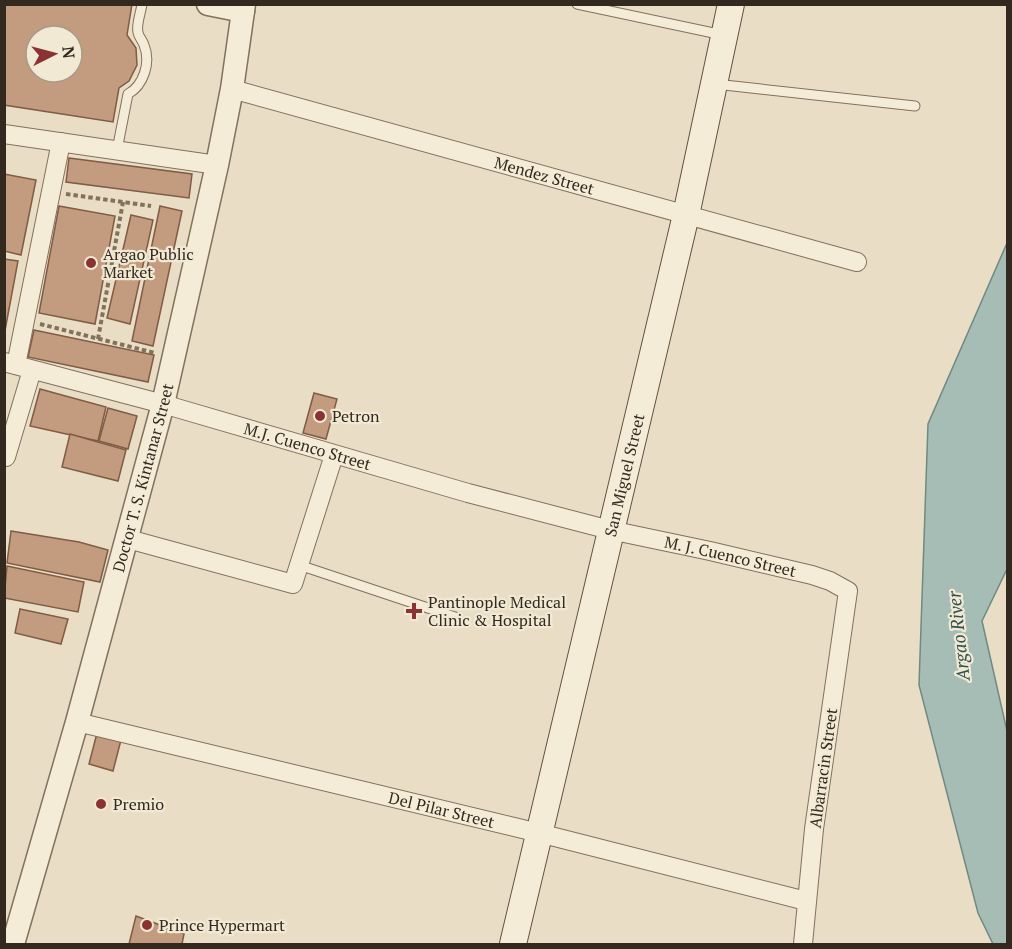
<svg xmlns="http://www.w3.org/2000/svg" width="1012" height="949" viewBox="0 0 1012 949" font-family="'PT Serif',serif">
	<style>
		.water { fill: #a6bdb6; stroke: #6e8a83; stroke-width: 1.5 }
		.building { fill: #c39b7e; stroke: #7e5c45; stroke-width: 1.5; fill-rule: evenodd }
		.lines { fill: none; stroke-linecap: round; stroke-linejoin: round }
		.service-casing { stroke: #82715d; stroke-width: 11 }
		.minor-casing { stroke: #82715d; stroke-width: 20 }
		.tertiary-casing { stroke: #82715d; stroke-width: 25 }
		.secondary-casing { stroke: #645240; stroke-width: 28 }
		.path { stroke: #82715d; stroke-width: 4; stroke-dasharray: 4.5 3; stroke-linecap: butt }
		.service { stroke: #f5ecd7; stroke-width: 9 }
		.minor { stroke: #f5ecd7; stroke-width: 18 }
		.tertiary { stroke: #f5ecd7; stroke-width: 22 }
		.secondary { stroke: #f5ecd7; stroke-width: 26 }
		.poi-dot { fill: #8b3333; stroke: #f1e9d3; stroke-width: 2 }
		.labels { text-anchor: middle; stroke-width: 4.5; stroke-linejoin: round; paint-order: stroke }
		.street-label { font-size: 16px; fill: #34291f; stroke: #f1e9d3 }
		.poi-label { font-size: 16px; fill: #34291f; stroke: #f1e9d3; text-anchor: start }
		.water-label { font-size: 18px; font-style: italic; fill: #305250; stroke: #f1e9d3 }
	</style>
	<rect width="100%" height="100%" fill="#e9dec5"/>
	<path class="water" d="M 1007,243 L 1007,569 L 982,621 L 1007,731 L 1007,944 L 993,944 L 978,913 L 919,685 L 928,424 Z"/>
	<g class="building">
		<path d="M 4,4 L 132,4 L 127,35 L 136,48 L 137,65 L 129,81 L 119,88 L 113,122 L 4,105 ZM 36,36 L 72,36 L 72,72 L 36,72 Z"/>
		<path d="M 69,158 L 192,174 L 189,198 L 66,182 Z"/>
		<path d="M 4,174 L 36,180 L 21,255 L 4,251 Z"/>
		<path d="M 59,206 L 115,216 L 95,324 L 39,313 Z"/>
		<path d="M 160,206 L 182,211 L 153,346 L 132,341 Z"/>
		<path d="M 131,215 L 153,220 L 130,324 L 107,318 Z"/>
		<path d="M 4,259 L 18,261 L 4,336 Z"/>
		<path d="M 34,330 L 154,355 L 148,382 L 28,357 Z"/>
		<path d="M 40,389 L 106,407 L 98,441 L 30,426 Z"/>
		<path d="M 314,393 L 337,399 L 326,439 L 303,433 Z"/>
		<path d="M 108,408 L 137,416 L 128,449 L 99,441 Z"/>
		<path d="M 70,434 L 126,450 L 118,481 L 62,467 Z"/>
		<path d="M 11,531 L 79,542 L 108,550 L 100,582 L 7,563 Z"/>
		<path d="M 7,566 L 84,582 L 78,612 L 4,598 Z"/>
		<path d="M 20,609 L 68,619 L 61,644 L 15,633 Z"/>
		<path d="M 97,733 L 121,740 L 113,771 L 89,764 Z"/>
		<path d="M 136,916 L 184,934 L 182,944 L 129,944 Z"/>
	</g>
	<g class="lines">
		<defs>
			<g id="service">
				<path d="M 577,4 L 723,35"/>
				<path d="M 715,84 L 915,106"/>
				<path d="M 117,150 L 128,94 C 144,85 151,62 144,45 C 143,41 138,36 138,32 C 136,25 141,12 142,4"/>
				<path d="M 299,565 L 455,617"/>
			</g>
			<g id="minor">
				<path id="s1" d="M 232,89 L 857,262"/>
				<path d="M 4,134 L 217,165"/>
				<path id="s2" d="M 4,362 L 163,404 L 468,493 L 610,530 L 710,551 L 812,575 L 830,581 L 848,591 L 814,829 L 803,944"/>
				<path d="M 16,365 L 61,142"/>
				<path d="M 6,457 L 32,370"/>
				<path d="M 128,539 L 293,584 L 334,455"/>
				<path id="s3" d="M 77,722 L 539,833 L 806,901"/>
			</g>
			<g id="tertiary">
				<path d="M 208,4 L 243,11"/>
				<path id="s4" d="M 13,944 L 77,722 L 163,404 L 217,165 L 232,89 L 244,4"/>
			</g>
			<g id="secondary">
				<path id="s5" d="M 513,944 L 686,215 L 731,4"/>
			</g>
		</defs>
		<use href="#service" class="service-casing"/>
		<use href="#minor" class="minor-casing"/>
		<use href="#tertiary" class="tertiary-casing"/>
		<use href="#secondary" class="secondary-casing"/>
		<g class="path">
			<path d="M 66,194 L 151,206"/>
			<path d="M 40,324 L 155,353"/>
			<path d="M 98,339 L 123,202"/>
		</g>
		<use href="#service" class="service"/>
		<use href="#minor" class="minor"/>
		<use href="#tertiary" class="tertiary"/>
		<use href="#secondary" class="secondary"/>
	</g>
	<g class="poi-dot">
		<circle cx="91" cy="263" r="6"/>
		<circle cx="320" cy="416" r="6"/>
		<path d="M411 602h6v6h6v6h-6v6h-6v-6h-6v-6h6z"/>
		<circle cx="101" cy="804" r="6"/>
		<circle cx="147" cy="925" r="6"/>
	</g>
	<g class="labels">
		<g class="street-label">
			<text dy="6" stroke="none"><textPath href="#s1" startOffset="324">Mendez Street</textPath></text>
			<text dy="6" stroke="none"><textPath href="#s2" startOffset="315">M.J. Cuenco Street</textPath></text>
			<text dy="6" stroke="none"><textPath href="#s5" startOffset="482">San Miguel Street</textPath></text>
			<text dy="6" stroke="none"><textPath href="#s4" startOffset="484">Doctor T. S. Kintanar Street</textPath></text>
			<text dy="6" stroke="none"><textPath href="#s2" startOffset="752">M. J. Cuenco Street</textPath></text>
			<text transform="translate(823 768) rotate(-82)" y="6">Albarracin Street</text>
			<text dy="6" stroke="none"><textPath href="#s3" startOffset="375">Del Pilar Street</textPath></text>
		</g>
		<g class="poi-label">
			<text x="103" y="260">Argao Public<tspan x="103" dy="18">Market</tspan></text>
			<text x="332" y="422">Petron</text>
			<text x="428" y="608">Pantinople Medical<tspan x="428" dy="18">Clinic &amp; Hospital</tspan></text>
			<text x="113" y="810">Premio</text>
			<text x="159" y="931">Prince Hypermart</text>
		</g>
		<g class="water-label">
			<text transform="translate(959 636) rotate(-96)" y="6">Argao River</text>
		</g>
	</g>
	<rect width="1012" height="949" fill="none" stroke="#34291f" stroke-width="12"/>
	<g transform="translate(54 54) rotate(84)"><circle r="28" fill="#f1e9d3" stroke="#a59c8b" stroke-width="1.5"/>
	<path d="M0-4.5L10 22L0 15L-10 22Z" fill="#8b3333"/>
	<text y="-9" font-size="16" font-weight="bold" text-anchor="middle" fill="#34291f">N</text>
	</g>
</svg>
